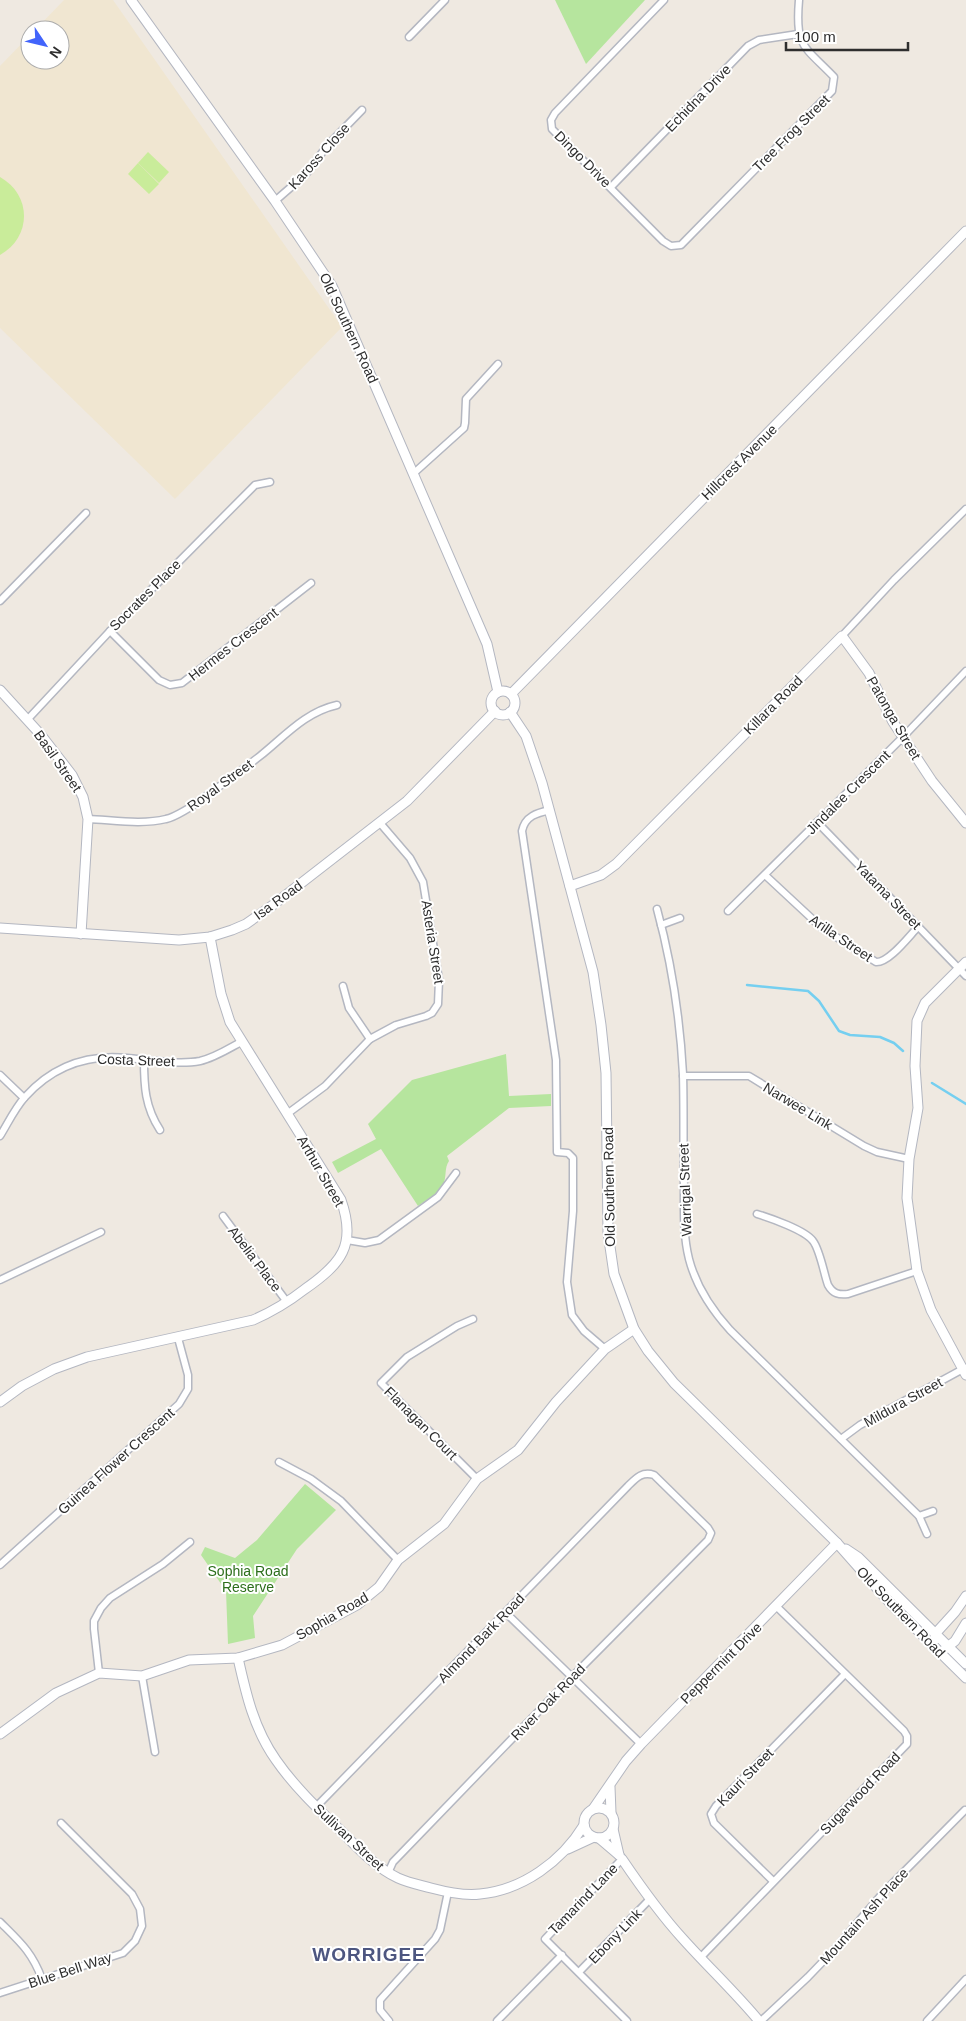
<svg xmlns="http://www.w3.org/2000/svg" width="966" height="2021" viewBox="0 0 966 2021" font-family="Arial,sans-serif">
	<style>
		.education { fill: #f0e6d1 }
		.green { fill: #b6e59e }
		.pitch { fill: #c9ec9a }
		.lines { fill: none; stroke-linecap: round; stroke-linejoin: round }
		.stream { stroke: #75cff0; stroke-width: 2.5 }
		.street-casing { stroke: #b4b7c1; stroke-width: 9 }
		.secondary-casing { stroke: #b4b7c1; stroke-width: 11 }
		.street { stroke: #fff; stroke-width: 6 }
		.secondary { stroke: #fff; stroke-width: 9 }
		.labels { text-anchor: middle; stroke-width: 4; stroke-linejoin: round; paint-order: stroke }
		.street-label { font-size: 14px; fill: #2e2e2e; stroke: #fff }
		.park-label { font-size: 14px; fill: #2c6e1b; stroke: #fff }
		.district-label { font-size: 19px; font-weight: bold; letter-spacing: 1px; fill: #4d5680; stroke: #fff }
	</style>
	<rect width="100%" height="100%" fill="#efe9e1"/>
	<path class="education" d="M 64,0 L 113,0 L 342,327 L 175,499 L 0,328 L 0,66 L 30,35 L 30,60 L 60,60 L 60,30 L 35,30 Z"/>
	<g class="green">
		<path d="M 555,0 L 645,0 L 586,64 Z"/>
		<path d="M 506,1054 L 509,1096 L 551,1094 L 551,1106 L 509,1108 L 447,1156 L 449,1161 C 444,1168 447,1177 443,1185 C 439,1194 426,1200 418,1206 L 381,1149 L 338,1173 L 332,1162 L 376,1139 L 368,1124 L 412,1080 Z"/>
		<path d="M 305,1484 L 336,1510 L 297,1549 L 253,1616 L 255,1638 L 228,1644 L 226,1591 L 201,1555 L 205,1547 L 235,1558 L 257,1540 Z"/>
	</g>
	<g class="pitch">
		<path d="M 148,152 L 169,172 L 159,183 L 138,163 Z"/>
		<path d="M 138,163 L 159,184 L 149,194 L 128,174 Z"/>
		<path d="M 0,177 C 32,195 32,237 0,255 Z"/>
	</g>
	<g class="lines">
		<g class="stream">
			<path d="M 747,985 L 808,991 L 819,1001 L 839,1031 L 850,1035 L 880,1037 L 894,1043 L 903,1051"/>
			<path d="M 932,1083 L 966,1104"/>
		</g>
		<defs>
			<g id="street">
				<path d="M 664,0 L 555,113 L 551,120 L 552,129 L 663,241 L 671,246 L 681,245 L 832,91 L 834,77 C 803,45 795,47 799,0"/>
				<path d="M 409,37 L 445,0"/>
				<path d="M 611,187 L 748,46 L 759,40 L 798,34"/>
				<path d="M 275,201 L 306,174 L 327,146 L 362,110"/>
				<path d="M 414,473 L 464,428 L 465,423 L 466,399 L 498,364"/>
				<path d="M 0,601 L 86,513"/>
				<path d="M 110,631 L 159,680 L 170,685 L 182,683 L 311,583"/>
				<path d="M 842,636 L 894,580 L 966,509"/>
				<path d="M 28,719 L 110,631 L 255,485 L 270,482"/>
				<path d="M 550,810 C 537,813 525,816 522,831 L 556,1060 L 557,1152 L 568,1153 L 573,1158 L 573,1211 L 567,1282 L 572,1315 L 584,1331 L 605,1349"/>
				<path d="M 88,819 C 113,820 142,825 166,819 C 175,817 183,811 191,807 C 214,790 237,774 260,756 C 284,737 305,712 337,705"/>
				<path d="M 817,822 L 966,976"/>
				<path d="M 765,875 L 822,928 L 876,962 C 889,963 909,936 918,927"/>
				<path d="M 657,909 C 672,964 680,1018 683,1074 C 684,1111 683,1149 684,1187 C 684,1211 683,1235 689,1259 C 696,1286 711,1309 730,1330 L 919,1516 L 927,1534"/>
				<path d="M 728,911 L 903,737 L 966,671"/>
				<path d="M 661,925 L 680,918"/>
				<path d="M 343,986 L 349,1008 L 370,1039"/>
				<path d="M 144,1060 C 144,1086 145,1107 160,1130"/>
				<path d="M 0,1075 L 24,1098"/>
				<path d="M 683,1076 L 749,1076 L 864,1146 L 877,1152 L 909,1159"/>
				<path d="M 287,1114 L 325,1086 L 370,1039 L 396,1025 L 426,1016 L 432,1013 L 438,1004 L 439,980 L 423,882 L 410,858 L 380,823"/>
				<path d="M 0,1136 C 8,1123 15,1108 25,1097 C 52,1067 87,1054 127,1058 C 149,1060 179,1065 200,1061 C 214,1058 228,1049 241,1042"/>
				<path d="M 757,1214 C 770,1218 805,1230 813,1241 C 820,1250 824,1274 828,1285 C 833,1294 839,1295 848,1294 L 917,1271"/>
				<path d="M 223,1216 L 287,1302"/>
				<path d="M 347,1240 L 365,1243 L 379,1240 L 438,1197 L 456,1173"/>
				<path d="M 0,1280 L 101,1232"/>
				<path d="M 473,1319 L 457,1326 L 407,1357 L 381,1383 L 477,1479"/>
				<path d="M 841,1439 L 860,1425 L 965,1368"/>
				<path d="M 279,1462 L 311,1479 L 341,1501 L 398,1560"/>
				<path d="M 919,1516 L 933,1511"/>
				<path d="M 0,1565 L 179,1404 L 188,1389 L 188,1375 L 178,1338"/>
				<path d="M 506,1613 L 641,1744"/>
				<path d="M 99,1673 L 94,1629 L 94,1621 L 101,1608 L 110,1598 L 163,1564 L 190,1542"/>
				<path d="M 142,1676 L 155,1752"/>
				<path d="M 316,1807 L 628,1486 C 636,1478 642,1471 654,1475 L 708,1528 L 711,1533 L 708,1540 L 562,1687 L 393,1862 L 388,1873"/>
				<path d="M 620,1855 L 622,1859 L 545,1939 L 627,2021"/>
				<path d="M 773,1881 L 714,1823 L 711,1814 L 716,1806 L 845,1674"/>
				<path d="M 0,1922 C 20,1942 32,1952 42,1979"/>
				<path d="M 700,1958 L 907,1744 L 907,1736 L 904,1731 L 776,1606"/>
				<path d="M 579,1972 L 650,1899"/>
				<path d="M 0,1993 L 123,1953 L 135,1941 L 142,1926 L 140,1909 L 132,1894 L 61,1823"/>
				<path d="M 389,2021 L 380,2010 L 380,2000 L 435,1939 L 440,1930 L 448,1892"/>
				<path d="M 497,2021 L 562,1955"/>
				<path d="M 761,2021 L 808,1977 L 834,1950 L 883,1893 L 965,1810"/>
				<path d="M 927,2021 L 966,1979"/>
			</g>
			<g id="secondary">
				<path d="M 131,0 L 275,201 L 332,286 L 487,644 L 498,692"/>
				<path d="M 0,690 L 41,735 L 72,775 L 83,797 L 88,819 L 81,934"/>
				<circle cx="503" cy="703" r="12"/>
				<path d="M 511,694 L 966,231"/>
				<path d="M 510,712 L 526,736 L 542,783 L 593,972 L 601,1025 L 606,1073 L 608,1233 L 614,1274 L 634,1329 L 648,1351 L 674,1383 L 837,1543 L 891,1604 L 966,1678"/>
				<path d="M 570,886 L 601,875 L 616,864 L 842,636 L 869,673 L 893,722 L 932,781 L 966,823"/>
				<path d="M 0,928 L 179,940 L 210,937 L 232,930 L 246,924 L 273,905 L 407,801 L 495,711"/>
				<path d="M 966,962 L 925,1003 L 917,1021 L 915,1066 L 918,1108 L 909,1159 L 907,1198 L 917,1271 L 931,1310 L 966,1375"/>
				<path d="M 0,1402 L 22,1386 L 54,1369 L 87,1357 L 253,1320 C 274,1311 287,1303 305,1289 C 341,1264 357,1245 341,1200 L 230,1022 L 221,994 L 210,937"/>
				<path d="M 846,1549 L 858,1557 L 966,1664"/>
				<path d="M 936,1639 L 935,1634 L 955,1612 L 966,1596"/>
				<path d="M 945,1649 L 955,1641 L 966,1623"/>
				<path d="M 238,1658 C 246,1694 254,1729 276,1760 C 294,1786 317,1808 340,1830 C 358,1848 375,1867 398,1878 C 409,1883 420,1885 431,1888 C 446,1892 464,1896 480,1894 C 523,1890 562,1861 584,1825"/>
				<path d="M 0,1734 L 56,1693 L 99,1673 L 142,1676 L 189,1660 L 238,1658 L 282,1645 L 357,1605 L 379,1587 L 398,1560 L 444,1524 L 477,1479 L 518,1450 L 556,1402 L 605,1349 L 634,1329"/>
				<path d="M 610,1787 L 611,1813"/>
				<circle cx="599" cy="1823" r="15"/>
				<path d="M 593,1809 L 626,1761 L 641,1744 L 837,1543"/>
				<path d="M 613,1829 L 619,1855"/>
				<path d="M 599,1838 L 619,1855"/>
				<path d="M 568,1849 L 594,1837"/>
				<path d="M 622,1859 C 641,1887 660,1914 683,1939 C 708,1967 735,1992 759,2021"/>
			</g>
		</defs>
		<use href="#street" class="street-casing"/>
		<use href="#secondary" class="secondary-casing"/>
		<use href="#street" class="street"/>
		<use href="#secondary" class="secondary"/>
	</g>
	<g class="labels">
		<g class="street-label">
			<text transform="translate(698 98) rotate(-46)" y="5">Echidna Drive</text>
			<text transform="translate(791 133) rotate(-45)" y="5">Tree Frog Street</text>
			<text transform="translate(319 156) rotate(-48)" y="5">Kaross Close</text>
			<text transform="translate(583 159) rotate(45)" y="5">Dingo Drive</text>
			<text transform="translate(349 328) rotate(65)" y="5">Old Southern Road</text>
			<text transform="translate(739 462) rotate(-45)" y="5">Hillcrest Avenue</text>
			<text transform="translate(145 595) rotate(-45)" y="5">Socrates Place</text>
			<text transform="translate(233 644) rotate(-38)" y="5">Hermes Crescent</text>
			<text transform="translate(773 705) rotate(-45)" y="5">Killara Road</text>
			<text transform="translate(894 718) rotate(60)" y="5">Patonga Street</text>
			<text transform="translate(58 761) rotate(55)" y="5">Basil Street</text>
			<text transform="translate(220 785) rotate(-36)" y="5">Royal Street</text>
			<text transform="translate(848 792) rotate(-45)" y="5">Jindalee Crescent</text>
			<text transform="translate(888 895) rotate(46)" y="5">Yatama Street</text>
			<text transform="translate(278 900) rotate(-36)" y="5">Isa Road</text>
			<text transform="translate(841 938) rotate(34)" y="5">Arilla Street</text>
			<text transform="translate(433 942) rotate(81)" y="5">Asteria Street</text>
			<text transform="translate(136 1060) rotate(2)" y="5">Costa Street</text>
			<text transform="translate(798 1106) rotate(31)" y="5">Narwee Link</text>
			<text transform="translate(321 1171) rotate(60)" y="5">Arthur Street</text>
			<text transform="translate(609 1187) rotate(-91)" y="5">Old Southern Road</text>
			<text transform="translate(685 1190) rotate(-92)" y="5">Warrigal Street</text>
			<text transform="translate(255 1259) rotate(53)" y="5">Abelia Place</text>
			<text transform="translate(903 1402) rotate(-29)" y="5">Mildura Street</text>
			<text transform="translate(421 1423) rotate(45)" y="5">Flanagan Court</text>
			<text transform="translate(116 1461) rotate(-42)" y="5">Guinea Flower Crescent</text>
			<text transform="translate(901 1612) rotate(46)" y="5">Old Southern Road</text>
			<text transform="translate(332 1616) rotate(-30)" y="5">Sophia Road</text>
			<text transform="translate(481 1638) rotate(-46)" y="5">Almond Bark Road</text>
			<text transform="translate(721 1663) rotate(-45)" y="5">Peppermint Drive</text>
			<text transform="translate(548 1702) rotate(-46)" y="5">River Oak Road</text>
			<text transform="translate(745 1777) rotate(-46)" y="5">Kauri Street</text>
			<text transform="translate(860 1793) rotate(-46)" y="5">Sugarwood Road</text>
			<text transform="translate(349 1837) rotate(43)" y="5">Sullivan Street</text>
			<text transform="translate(583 1899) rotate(-46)" y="5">Tamarind Lane</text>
			<text transform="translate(864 1916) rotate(-48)" y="5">Mountain Ash Place</text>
			<text transform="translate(615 1936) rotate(-46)" y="5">Ebony Link</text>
			<text transform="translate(70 1970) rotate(-18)" y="5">Blue Bell Way</text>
		</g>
		<g class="park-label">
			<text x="248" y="1576">Sophia Road<tspan x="248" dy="16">Reserve</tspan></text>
		</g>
		<g class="district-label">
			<text x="369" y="1961">WORRIGEE</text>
		</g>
	</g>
	<g transform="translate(45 45) rotate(125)"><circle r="24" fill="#ffffff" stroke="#ababab"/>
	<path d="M0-4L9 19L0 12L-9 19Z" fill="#4264fb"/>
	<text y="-8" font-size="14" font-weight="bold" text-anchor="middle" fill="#2e2e2e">N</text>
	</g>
	<path d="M786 42v8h122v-8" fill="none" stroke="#2e2e2e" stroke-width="2.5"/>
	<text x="794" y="42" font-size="15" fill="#2e2e2e" stroke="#ffffff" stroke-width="4" paint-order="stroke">100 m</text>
</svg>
